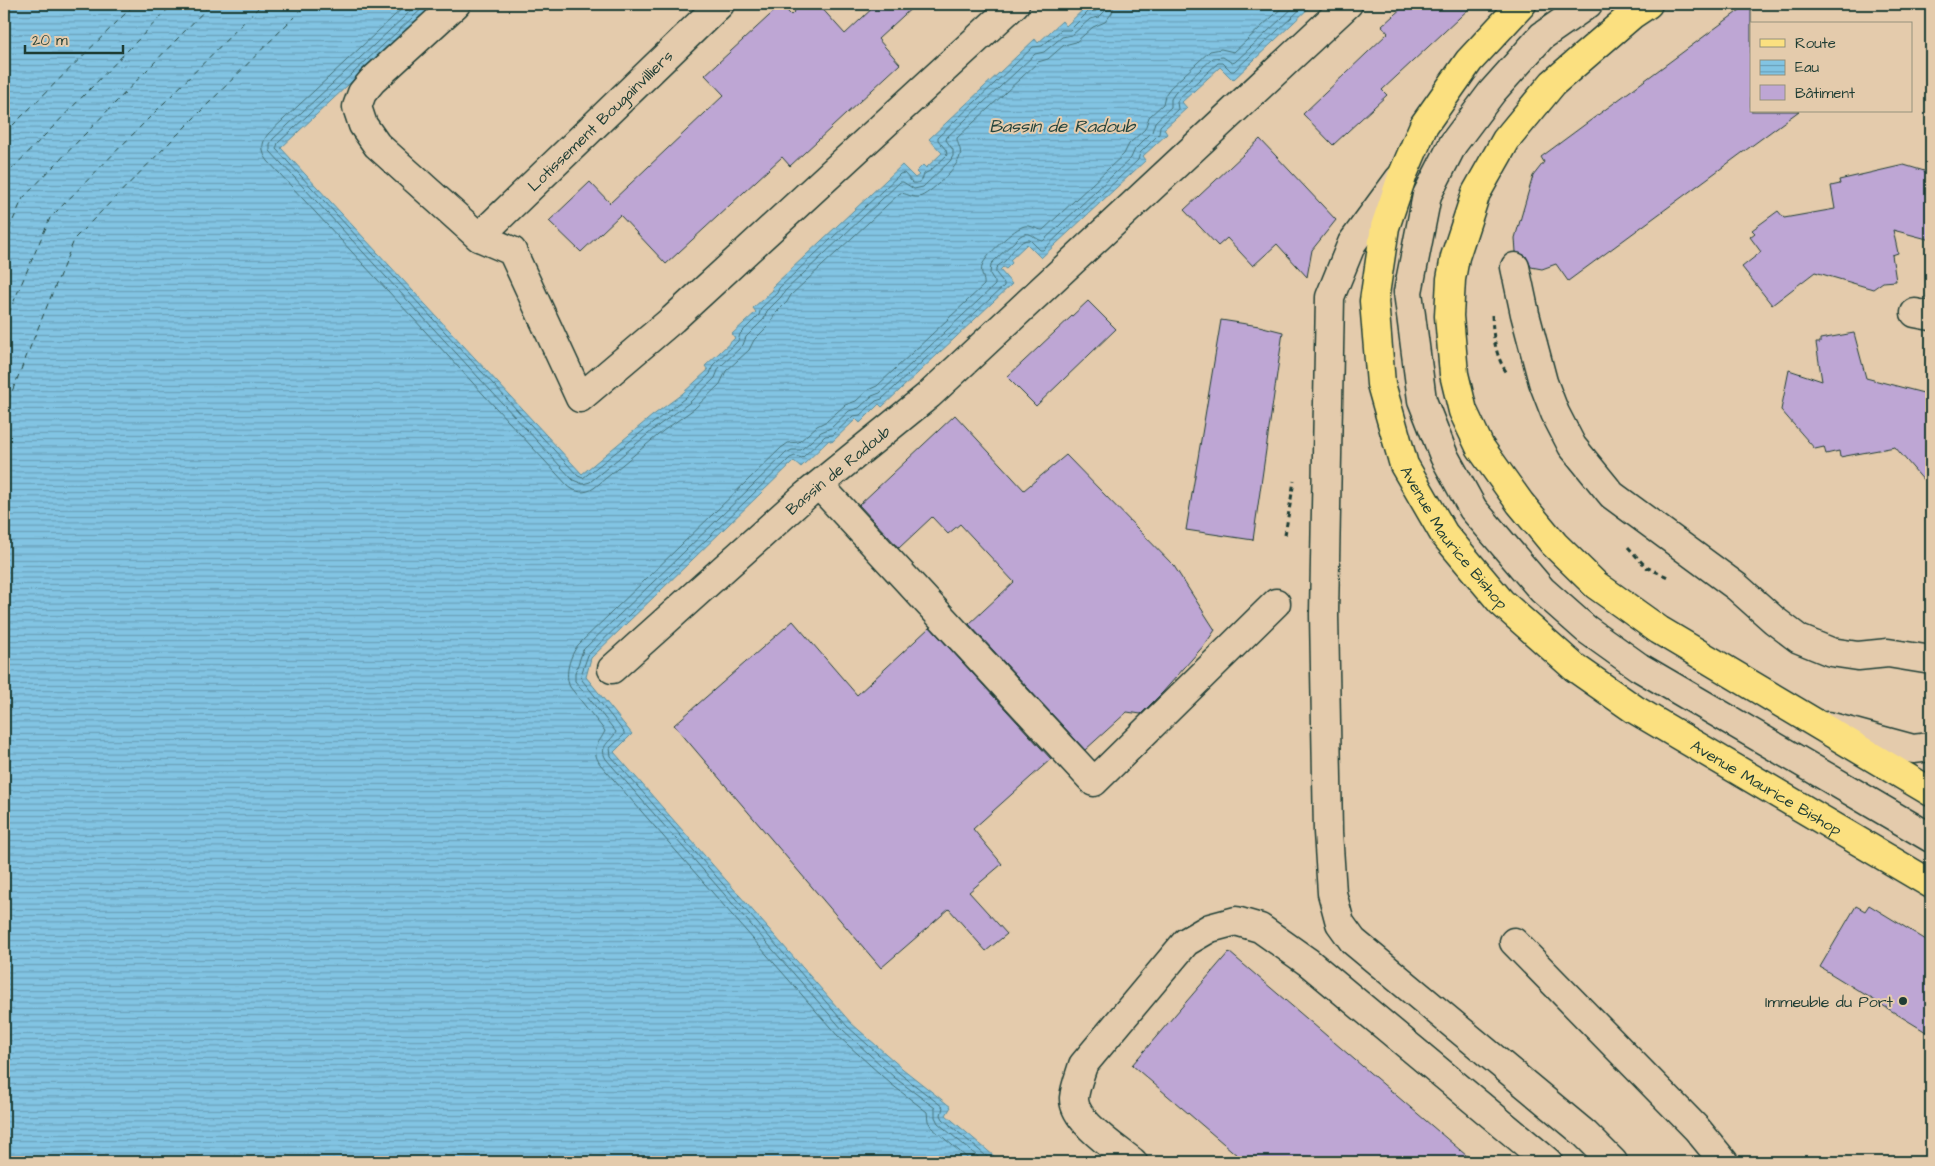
<svg xmlns="http://www.w3.org/2000/svg" width="1935" height="1166" viewBox="0 0 1935 1166" font-family="'Architects Daughter',sans-serif">
	<style>
		.water { fill: url(#water-rules); stroke: #5a8e9d }
		.lines { fill: none; stroke-linecap: round; stroke-linejoin: round }
		.shore { stroke: #47737a; stroke-width: 1 }
		.ferry { stroke: #24443d; stroke-width: 1; stroke-dasharray: 6 5; stroke-linecap: butt }
		.building { fill: #bea6d4; stroke: #1f3d34 }
		.minor-casing { stroke: #1f3d34; stroke-width: 31 }
		.major-casing { stroke: #1f3d34; stroke-width: 31 }
		.path { stroke: #1f3d34; stroke-width: 3; stroke-dasharray: 5 4; stroke-linecap: butt }
		.minor { stroke: #e4cbac; stroke-width: 28 }
		.major { stroke: #fbe080; stroke-width: 28 }
		.poi-dot { fill: #1f3d34; stroke: #e4cbac; stroke-width: 2 }
		.labels { text-anchor: middle; stroke-width: 4; stroke-linejoin: round; paint-order: stroke }
		.street-label { font-size: 16px; fill: #1f3d34; stroke: #e4cbac }
		.poi-label { font-size: 16px; fill: #1f3d34; stroke: #e4cbac; text-anchor: end }
		.water-label { font-size: 18px; font-style: italic; fill: #24443d; stroke: #e4cbac }
	</style>
	<defs>
		<pattern id="water-rules" width="6" height="5" patternUnits="userSpaceOnUse" patternTransform="scale(1.25)"><rect width="6" height="5" fill="#82c4e3"/><path d="M0 2.5h6" fill="none" stroke="#6aa0b9"/></pattern>
	</defs>
	<rect width="100%" height="100%" fill="#e4cbac"/>
	<filter id="ink" filterUnits="userSpaceOnUse"><feTurbulence type="fractalNoise" baseFrequency=".02" numOctaves="2"/><feDisplacementMap in="SourceGraphic" scale="10" xChannelSelector="R" yChannelSelector="G"/><feConvolveMatrix kernelMatrix="1 2 1 2 8 2 1 2 1" color-interpolation-filters="sRGB"/></filter>
	<g filter="url(#ink)">
		<path class="water" d="M 4,4 L 434,4 L 281,148 L 582,474 L 652,416 L 682,394 L 708,370 L 705,366 L 735,338 L 732,334 L 756,312 L 753,308 L 773,290 L 772,287 L 902,165 L 915,178 L 919,175 L 916,172 L 923,165 L 926,168 L 942,153 L 929,139 L 1035,39 L 1038,43 L 1062,21 L 1066,26 L 1089,4 L 1092,8 L 1097,4 L 1313,4 L 1233,80 L 1220,67 L 1182,102 L 1187,108 L 1164,129 L 1167,134 L 1143,156 L 1146,160 L 1041,258 L 1027,244 L 1010,260 L 1012,263 L 1006,269 L 1003,267 L 1000,270 L 1012,284 L 882,407 L 879,404 L 860,423 L 856,419 L 832,442 L 829,440 L 801,467 L 794,461 L 591,658 L 586,677 L 632,734 L 614,752 L 851,1023 L 903,1069 L 951,1107 L 946,1115 L 1001,1162 L 4,1162 Z"/>
		<g class="lines">
			<g class="shore">
				<path d="M 407,4 L 268,134 C 261,143 261,152 268,161 L 568,486 C 576,493 585,494 594,488 L 663,431 L 694,409 L 720,384 L 726,371 L 749,350 L 754,340 L 770,324 L 775,314 L 787,302 L 791,295 L 900,193 C 906,193 912,198 919,197 C 929,195 958,167 960,156 C 962,149 957,144 957,138 L 1038,62 L 1048,59 L 1064,45 L 1076,42 L 1093,27 L 1105,22 L 1112,13 L 1114,4"/>
				<path d="M 418,4 L 273,139 L 270,144 L 270,151 L 573,480 L 583,484 L 590,482 L 659,425 L 689,403 L 715,378 L 719,368 L 743,345 L 746,337 L 764,319 L 767,311 L 781,297 L 785,291 L 900,182 L 903,182 L 914,189 L 923,187 L 950,161 L 953,156 L 953,150 L 946,140 L 947,137 L 1035,54 L 1044,52 L 1062,37 L 1072,35 L 1090,19 L 1099,17 L 1105,11 L 1106,4"/>
				<path d="M 427,4 L 278,143 L 276,149 L 578,476 L 583,478 L 685,398 L 710,374 L 713,365 L 738,341 L 740,334 L 759,315 L 761,308 L 777,293 L 779,288 L 900,174 L 904,173 L 913,183 C 920,184 923,179 924,174 L 930,171 L 947,155 L 946,150 L 938,140 L 938,137 L 1033,47 L 1042,46 L 1061,30 L 1070,30 L 1088,12 L 1096,11 L 1100,4"/>
				<path d="M 972,1162 L 932,1128 L 928,1121 L 927,1112 L 891,1084 L 837,1035 L 600,764 C 590,748 599,744 605,731 L 570,687 C 564,674 570,656 578,645 L 781,448 L 788,443 L 799,442 L 817,426 L 827,421 L 845,405 L 856,401 L 868,390 L 877,386 L 984,285 C 985,279 980,273 982,266 C 984,257 1015,227 1025,226 C 1032,225 1037,230 1043,230 L 1124,154 L 1129,144 L 1145,129 L 1149,117 L 1163,104 L 1165,95 L 1170,88 L 1210,51 L 1221,49 L 1234,52 L 1286,4"/>
				<path d="M 984,1162 L 938,1123 L 935,1117 L 935,1108 L 895,1078 L 843,1030 L 606,759 C 598,746 611,742 616,732 L 575,681 L 575,673 L 583,650 L 786,453 L 792,450 L 801,450 L 821,432 L 831,428 L 849,411 L 859,408 L 872,396 L 880,393 L 995,285 L 995,282 L 990,274 L 991,264 L 1019,237 C 1030,228 1033,239 1043,241 L 1131,158 L 1135,149 L 1152,132 L 1155,122 L 1171,107 L 1171,99 L 1175,93 L 1213,58 L 1223,57 L 1232,63 L 1235,62 L 1297,4"/>
				<path d="M 993,1162 L 943,1119 L 941,1115 L 943,1107 L 899,1073 L 847,1026 L 611,756 L 610,748 L 624,735 L 624,732 L 582,680 L 581,675 L 588,655 L 790,458 L 795,456 L 802,458 L 825,436 L 833,435 L 853,416 L 860,415 L 876,401 L 882,399 L 1004,286 L 1004,283 L 996,273 L 996,268 C 998,265 1003,263 1005,261 C 1011,254 1019,239 1030,240 L 1040,250 L 1043,250 L 1138,160 L 1140,153 L 1159,134 L 1160,126 L 1178,109 L 1177,102 L 1179,98 L 1218,63 L 1223,63 L 1231,71 L 1234,71 L 1306,4"/>
			</g>
			<g class="ferry">
				<path d="M 4,134 L 135,4"/>
				<path d="M 4,177 L 173,4"/>
				<path d="M 4,240 L 23,198 L 211,4"/>
				<path d="M 4,324 L 50,218 L 262,4"/>
				<path d="M 4,411 L 75,238 L 307,4"/>
			</g>
		</g>
		<g class="building">
			<path d="M 802,4 L 818,4 L 845,34 L 877,4 L 916,4 L 878,39 L 900,64 L 790,166 L 782,157 L 666,264 L 620,215 L 581,252 L 549,221 L 590,182 L 610,203 L 724,95 L 705,75 L 781,5 L 791,15 Z"/>
			<path d="M 1406,4 L 1474,4 L 1382,90 L 1387,95 L 1333,145 L 1303,114 L 1388,33 L 1382,26 Z"/>
			<path d="M 1748,4 L 1751,4 L 1751,111 L 1799,111 L 1568,281 L 1556,264 L 1542,269 L 1531,267 L 1526,256 L 1516,252 L 1515,238 L 1533,176 L 1544,162 L 1541,157 Z"/>
			<path d="M 1260,139 L 1336,220 L 1312,250 L 1307,277 L 1277,244 L 1253,266 L 1227,238 L 1218,246 L 1184,210 Z"/>
			<path d="M 1904,165 L 1931,173 L 1931,240 L 1893,230 L 1898,253 L 1892,255 L 1896,281 L 1883,282 L 1873,289 L 1815,272 L 1772,305 L 1742,267 L 1761,252 L 1750,237 L 1755,233 L 1752,230 L 1778,211 L 1784,218 L 1835,209 L 1831,186 L 1840,184 L 1839,180 Z"/>
			<path d="M 1088,301 L 1116,329 L 1036,406 L 1007,377 Z"/>
			<path d="M 1221,320 L 1259,326 L 1283,332 L 1253,540 L 1186,530 Z"/>
			<path d="M 1854,333 L 1866,378 L 1931,395 L 1931,489 L 1895,447 L 1840,457 L 1839,451 L 1826,454 L 1824,447 L 1815,449 L 1781,410 L 1789,370 L 1822,381 L 1816,343 L 1820,343 L 1820,339 Z"/>
			<path d="M 955,415 L 1024,490 L 1066,455 L 1174,566 L 1215,630 L 1206,643 L 1163,692 L 1141,714 L 1127,712 L 1085,750 L 969,624 L 1014,582 L 960,524 L 948,534 L 932,517 L 899,548 L 859,505 Z"/>
			<path d="M 793,621 L 857,695 L 930,627 L 1051,759 L 973,829 L 1002,864 L 969,892 L 1007,934 L 986,951 L 949,909 L 881,968 L 674,725 Z"/>
			<path d="M 1869,905 L 1931,943 L 1931,1035 L 1820,967 L 1856,906 L 1865,911 Z"/>
			<path d="M 1229,952 L 1474,1162 L 1245,1162 L 1132,1065 Z"/>
		</g>
		<g class="lines">
			<defs>
				<g id="minor">
					<path d="M 456,4 L 372,81 L 362,93 L 357,107 L 363,125 L 377,145 L 479,237 L 512,251 L 580,398 L 673,319 L 1015,4"/>
					<path d="M 1588,4 L 1542,36 L 1492,92 L 1453,144 L 1427,195 L 1408,292 L 1422,400 L 1444,456 L 1473,509 L 1542,590 L 1586,629 L 1639,667 L 1931,838"/>
					<path d="M 1399,179 L 1352,243 L 1330,297 L 1324,614 L 1328,832 L 1332,893 L 1340,923 L 1353,941 L 1585,1134 L 1613,1162"/>
					<path id="s1" d="M 479,237 L 720,4"/>
					<path d="M 1515,267 L 1525,314 L 1543,382 L 1555,413 L 1572,446 L 1612,495 L 1737,587 L 1774,620 L 1799,639 L 1831,652 L 1858,656 L 1888,653 L 1931,660"/>
					<path d="M 1915,313 L 1931,316"/>
					<path d="M 820,486 L 1094,782 L 1276,603"/>
					<path id="s2" d="M 612,669 L 806,495 L 929,395 L 1348,4"/>
					<path d="M 1828,726 L 1913,749 L 1931,747"/>
					<path d="M 1514,942 L 1697,1129 L 1724,1162"/>
					<path d="M 1133,1162 C 1117,1149 1073,1121 1074,1098 C 1075,1087 1080,1075 1083,1065 L 1186,942 L 1210,928 L 1236,921 L 1260,928 L 1308,962 L 1548,1162"/>
				</g>
				<g id="major">
					<path id="s3" d="M 1522,4 L 1469,61 L 1424,125 L 1403,174 L 1385,227 L 1374,301 L 1381,384 L 1404,465 L 1444,534 L 1501,602 L 1574,667 L 1634,709 L 1931,884"/>
					<path d="M 1648,4 L 1633,14 L 1553,83 L 1506,140 L 1476,193 L 1455,257 L 1451,279 L 1449,316 L 1454,374 L 1463,411 L 1480,447 L 1520,503 L 1554,544 L 1596,585 L 1659,630 L 1931,792"/>
				</g>
			</defs>
			<use href="#minor" class="minor-casing"/>
			<use href="#major" class="major-casing"/>
			<g class="path">
				<path d="M 1492,315 C 1493,336 1495,356 1507,373"/>
				<path d="M 1285,535 L 1294,481"/>
				<path d="M 1628,547 L 1646,567 L 1670,578"/>
			</g>
			<use href="#minor" class="minor"/>
			<use href="#major" class="major"/>
		</g>
	</g>
	<circle class="poi-dot" cx="1903" cy="1001" r="5"/>
	<g class="labels">
		<g class="street-label">
			<text dy="6" stroke="none"><textPath href="#s1" startOffset="168">Lotissement Bougainvilliers</textPath></text>
			<text dy="6" stroke="none"><textPath href="#s2" startOffset="301">Bassin de Radoub</textPath></text>
			<text dy="6" stroke="none"><textPath href="#s3" startOffset="596">Avenue Maurice Bishop</textPath></text>
			<text dy="6" stroke="none"><textPath href="#s3" startOffset="1001">Avenue Maurice Bishop</textPath></text>
		</g>
		<g class="poi-label">
			<text x="1893" y="1007">Immeuble du Port</text>
		</g>
		<g class="water-label">
			<text x="1062" y="132">Bassin de Radoub</text>
		</g>
	</g>
	<rect width="1935" height="1166" fill="none" stroke="#e4cbac" stroke-width="20"/>
	<rect x="10" y="10" width="1915" height="1146" fill="none" stroke="#1f3d34" stroke-width="2" filter="url(#ink)"/>
	<rect x="1750" y="22" width="162" height="90" fill="#e4cbac" stroke="#95927c"/>
	<rect x="1760" y="39" width="25" height="8" fill="#fbe080" stroke="#95927c"/>
	<text x="1795" y="48" font-size="15" fill="#1f3d34">Route</text>
	<rect x="1760" y="60" width="25" height="15" fill="url(#water-rules)" stroke="#95927c"/>
	<text x="1795" y="72" font-size="15" fill="#1f3d34">Eau</text>
	<rect x="1760" y="85" width="25" height="15" fill="#bea6d4" stroke="#95927c"/>
	<text x="1795" y="98" font-size="15" fill="#1f3d34">Bâtiment</text>
	<path d="M25 45v8h98v-8" fill="none" stroke="#1f3d34" stroke-width="2.5"/>
	<text x="32" y="45" font-size="15" fill="#1f3d34" stroke="#e4cbac" stroke-width="4" paint-order="stroke">20 m</text>
</svg>
